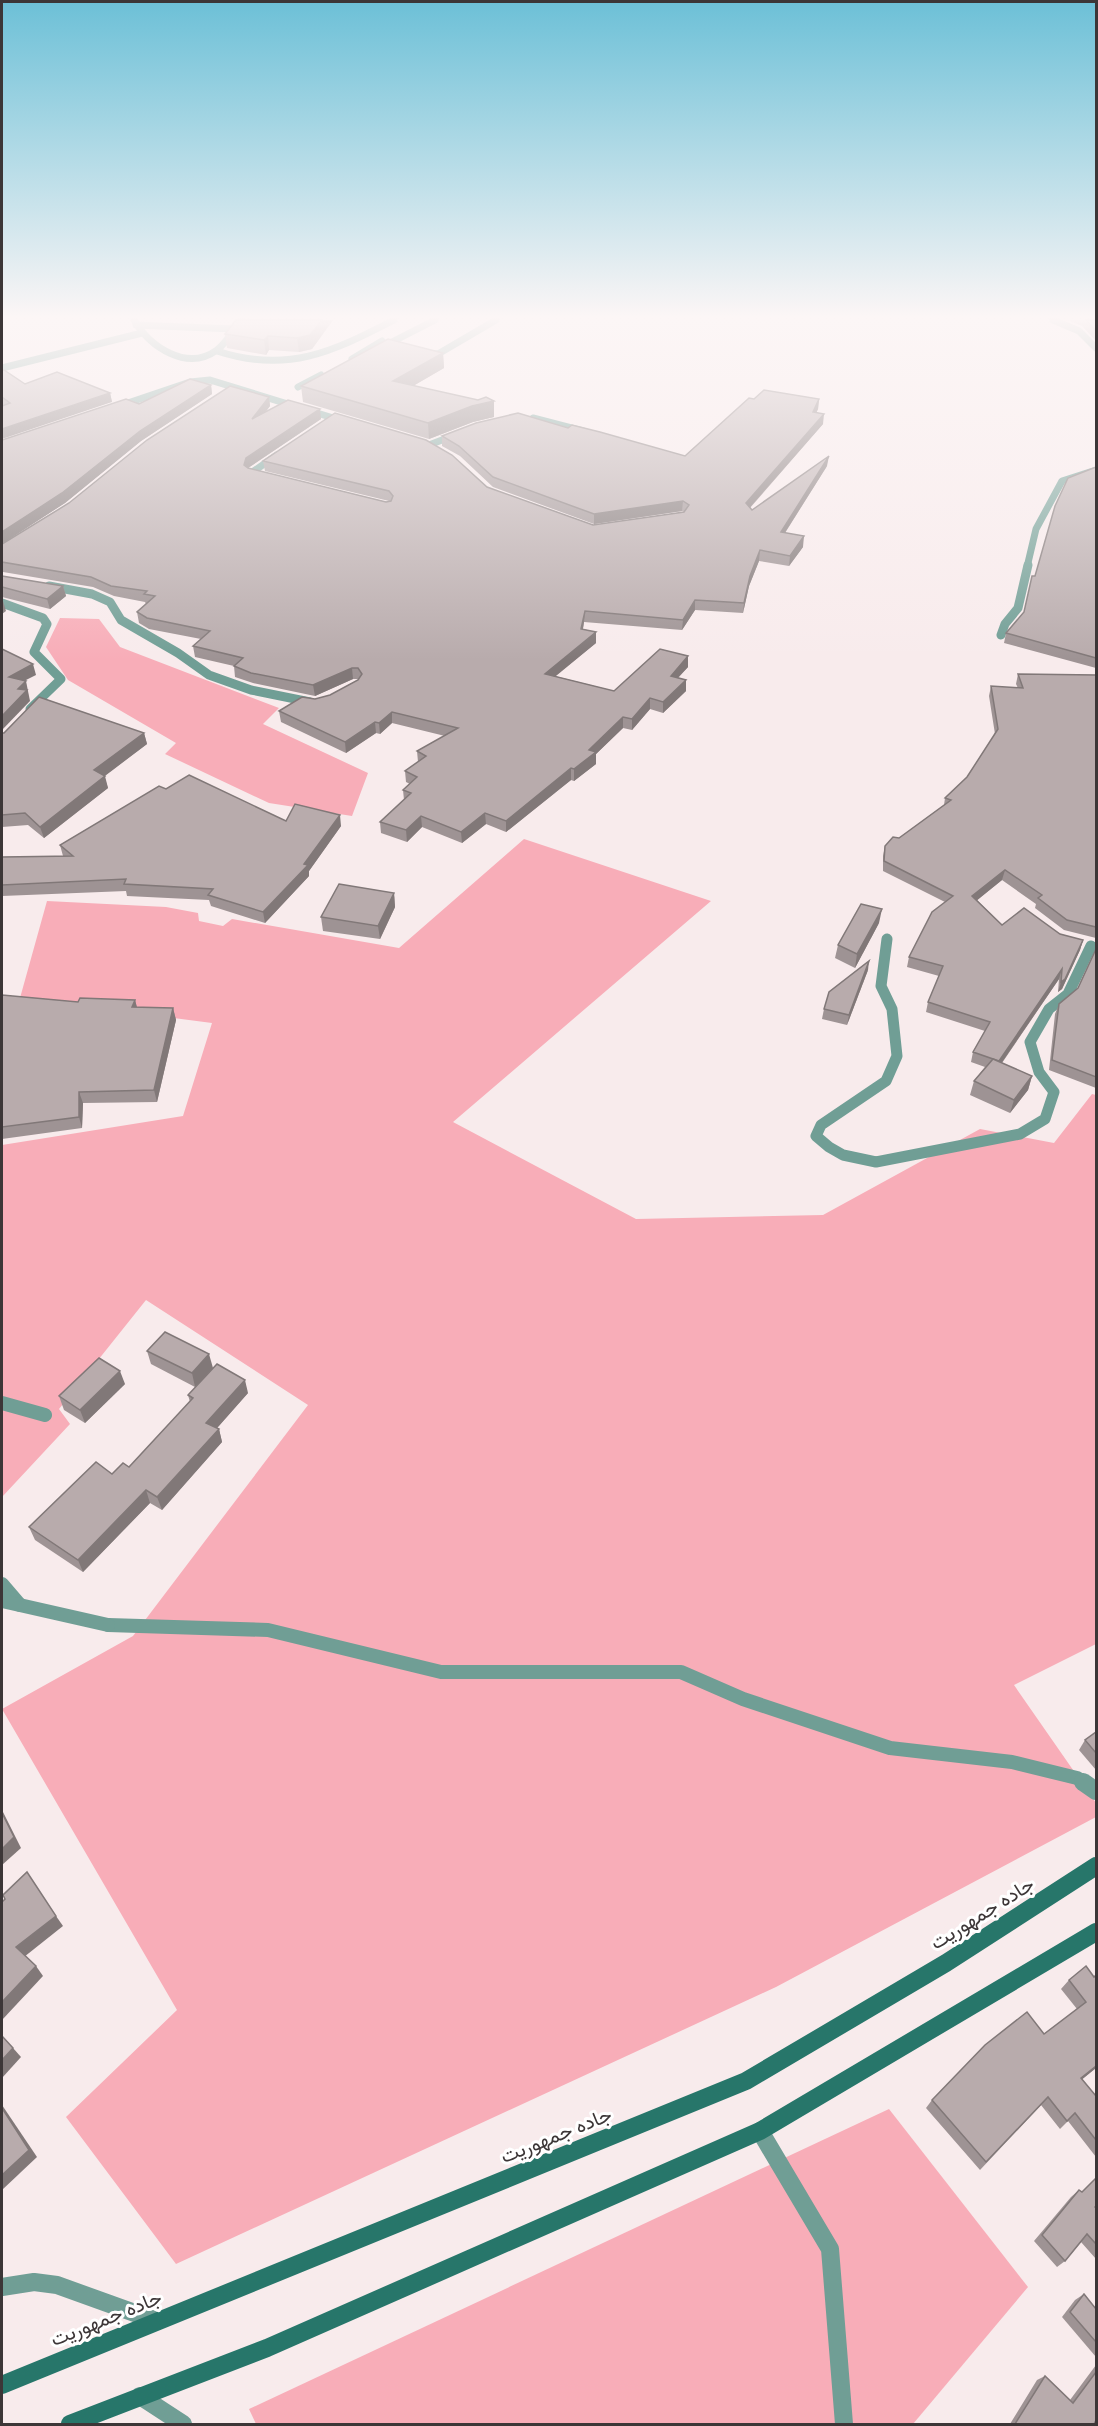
<svg xmlns="http://www.w3.org/2000/svg" width="1098" height="2426" viewBox="0 0 1098 2426" font-family="'PT Serif',Vazirmatn,serif">
	<style>
		.green { fill: #f8adb8 }
		.lines { fill: none; stroke-linecap: round; stroke-linejoin: round }
		.lane-far2 { stroke: #709e95; stroke-width: 7 }
		.lane-far1 { stroke: #709e95; stroke-width: 14 }
		.lane { stroke: #709e95; stroke-width: 18 }
		.street-far4 { stroke: #709e95; stroke-width: 7 }
		.street-far3 { stroke: #709e95; stroke-width: 9 }
		.street-far2 { stroke: #709e95; stroke-width: 11 }
		.street-far1 { stroke: #709e95; stroke-width: 14 }
		.street { stroke: #709e95; stroke-width: 18 }
		.secondary { stroke: #27766a; stroke-width: 18 }
		.wall { fill: #9e9394 }
		.shaded-wall { fill: #817878 }
		.building { fill: #b8abac; stroke: #817878; stroke-width: 1.5 }
		.labels { text-anchor: middle; stroke-width: 6; stroke-linejoin: round; paint-order: stroke }
		.near-street-label { font-size: 20px; fill: #3c3637; stroke: #fff }
	</style>
	<rect width="100%" height="100%" fill="#f8ebec"/>
	<g class="green">
		<path d="M 60,618 L 99,619 L 120,647 L 279,708 L 263,724 L 368,773 L 352,816 L 269,803 L 165,754 L 176,743 L 68,680 L 46,647 Z"/>
		<path d="M 524,839 L 711,901 L 453,1122 L 636,1219 L 823,1215 L 980,1129 L 1054,1143 L 1092,1094 L 1096,1095 L 1096,1644 L 1014,1685 L 1096,1803 L 1096,1817 L 776,1987 L 176,2264 L 66,2117 L 177,2010 L 2,1709 L 133,1636 L 308,1405 L 146,1300 L 59,1409 L 70,1424 L 2,1497 L 2,1145 L 183,1116 L 212,1023 L 20,998 L 47,901 L 166,907 L 198,913 L 199,921 L 223,926 L 232,919 L 399,948 Z"/>
		<path d="M 889,2109 L 1028,2287 L 913,2424 L 256,2424 L 249,2409 Z"/>
	</g>
	<g class="lines">
		<g class="lane-far2">
			<path d="M 134,320 C 150,347 187,372 217,350 C 227,342 234,330 241,320"/>
			<path d="M 136,325 L 234,329"/>
			<path d="M 390,343 L 435,320"/>
			<path d="M 217,351 C 287,374 332,352 394,320"/>
			<path d="M 426,353 L 438,354 L 496,320"/>
			<path d="M 352,359 L 382,341"/>
			<path d="M 2,368 L 142,333"/>
			<path d="M 298,387 L 321,375"/>
		</g>
		<path class="lane-far1" d="M 108,1625 L 268,1630 L 441,1672 L 681,1672 L 743,1699 L 890,1748 L 1012,1762 L 1077,1778 L 1085,1783"/>
		<path class="lane" d="M 1083,1782 L 1096,1791"/>
		<g class="street-far4">
			<path d="M 1053,320 L 1079,331 L 1096,348"/>
			<path d="M 119,406 L 190,382 L 210,380 L 343,421"/>
			<path d="M 533,418 L 583,431"/>
			<path d="M 429,445 L 455,435"/>
			<path d="M 261,475 L 251,473 L 277,455"/>
			<path d="M 1027,567 L 1036,529 L 1062,481 L 1096,470"/>
		</g>
		<g class="street-far3">
			<path d="M 49,586 L 92,594 L 110,602 L 121,620 L 178,653 L 209,675 L 251,690 L 310,702"/>
			<path d="M 2,603 L 43,618 L 47,624 L 34,652 L 61,679 L 30,709"/>
			<path d="M 1001,635 L 1005,624 L 1018,608 L 1028,565"/>
		</g>
		<path class="street-far2" d="M 887,939 L 881,986 L 892,1009 L 897,1056 L 886,1081 L 821,1125 L 816,1136 L 829,1147 L 843,1155 L 876,1162 L 1020,1134 L 1045,1119 L 1054,1092 L 1039,1072 L 1030,1042 L 1049,1009 L 1068,994 L 1091,946"/>
		<g class="street-far1">
			<path d="M 2,1403 L 45,1415"/>
			<path d="M 2,1584 L 20,1605"/>
			<path d="M 2,1601 L 108,1625"/>
		</g>
		<g class="street">
			<path d="M 760,2131 L 830,2249 L 844,2424"/>
			<path d="M 2,2287 L 34,2282 L 57,2285 L 157,2321"/>
			<path d="M 140,2396 L 183,2424"/>
		</g>
		<g class="secondary">
			<path d="M 2,2385 L 746,2081 L 946,1963 L 1096,1866"/>
			<path d="M 70,2424 L 267,2348 L 760,2131 L 1096,1932"/>
		</g>
	</g>
	<g class="wall">
		<path d="M 236,320 L 333,320 L 312,349 L 299,352 L 269,350 L 266,355 L 227,348 L 225,334 Z"/>
		<path d="M 1068,320 L 1096,320 L 1096,341 L 1082,326 Z"/>
		<path d="M 443,353 L 444,368 L 413,386 L 478,400 L 494,401 L 494,417 L 473,422 L 429,439 L 303,402 L 301,386 Z"/>
		<path d="M 2,370 L 25,384 L 110,393 L 112,402 L 3,406 L 2,405 Z"/>
		<path d="M 211,385 L 212,394 L 141,441 L 65,503 L 4,542 L 269,397 L 270,406 L 266,411 L 321,419 L 248,468 L 386,502 L 389,501 L 265,471 L 263,461 L 487,487 L 593,525 L 684,512 L 682,511 L 594,524 L 493,487 L 460,456 L 442,446 L 442,436 L 568,428 L 685,456 L 754,399 L 819,399 L 818,409 L 816,413 L 823,424 L 750,508 L 752,510 L 827,466 L 785,533 L 803,547 L 789,566 L 759,561 L 749,586 L 743,613 L 695,610 L 682,630 L 584,622 L 583,629 L 596,632 L 596,643 L 555,676 L 614,691 L 688,656 L 688,667 L 678,678 L 686,680 L 686,691 L 663,713 L 650,709 L 632,730 L 623,728 L 596,754 L 596,764 L 574,781 L 571,780 L 506,832 L 486,824 L 462,843 L 422,827 L 407,842 L 381,833 L 380,822 L 404,800 L 403,790 L 410,784 L 406,782 L 405,771 L 418,762 L 417,751 L 445,736 L 392,723 L 380,734 L 376,733 L 346,753 L 281,722 L 279,711 L 330,695 L 359,679 L 353,679 L 315,696 L 253,683 L 235,677 L 234,666 L 195,657 L 193,646 L 201,639 L 149,629 L 139,623 L 137,612 L 146,604 L 145,602 L 114,596 L 93,587 L 3,572 L 2,573 L 2,440 Z"/>
		<path d="M 1096,467 L 1096,668 L 1004,643 L 1006,633 L 1024,612 L 1035,576 Z"/>
		<path d="M 2,576 L 63,586 L 66,596 L 50,609 L 2,597 Z"/>
		<path d="M 1018,674 L 1096,675 L 1096,938 L 1064,930 L 1035,908 L 1036,904 L 1002,880 L 977,900 L 1002,925 L 1060,934 L 1083,940 L 1080,950 L 1062,989 L 1058,992 L 1059,979 L 1002,1063 L 1032,1076 L 1028,1090 L 1010,1113 L 970,1095 L 974,1081 L 985,1067 L 971,1062 L 973,1052 L 985,1031 L 926,1012 L 928,1002 L 939,976 L 907,967 L 909,957 L 945,902 L 883,871 L 883,856 L 885,846 L 899,838 L 944,805 L 945,798 L 967,777 L 995,734 L 989,696 L 991,686 L 1018,688 L 1016,684 Z"/>
		<path d="M 2,733 L 144,733 L 147,744 L 104,776 L 108,788 L 44,838 L 28,825 L 2,827 Z"/>
		<path d="M 166,789 L 286,821 L 341,826 L 309,871 L 309,876 L 265,923 L 211,906 L 209,900 L 127,896 L 126,891 L 2,896 L 2,857 L 63,856 L 60,845 Z"/>
		<path d="M 394,893 L 395,907 L 380,939 L 323,931 L 321,917 Z"/>
		<path d="M 879,923 L 855,968 L 835,958 L 838,945 Z"/>
		<path d="M 1096,949 L 1096,1088 L 1049,1070 L 1055,1014 L 1059,1004 L 1078,988 Z"/>
		<path d="M 868,970 L 847,1025 L 822,1019 L 824,1009 Z"/>
		<path d="M 2,995 L 78,1002 L 135,1000 L 137,1008 L 173,1008 L 176,1020 L 157,1102 L 83,1103 L 82,1128 L 2,1139 Z"/>
		<path d="M 147,1351 L 213,1368 L 195,1387 L 151,1364 Z"/>
		<path d="M 125,1384 L 85,1423 L 64,1410 L 59,1396 Z"/>
		<path d="M 248,1393 L 217,1428 L 219,1429 L 222,1442 L 162,1510 L 150,1503 L 83,1572 L 35,1540 L 29,1527 L 112,1474 L 129,1467 L 190,1402 L 188,1395 Z"/>
		<path d="M 1096,1732 L 1096,1770 L 1079,1750 L 1085,1740 Z"/>
		<path d="M 1086,1966 L 1096,2068 L 1082,2079 L 1096,2096 L 1096,2157 L 1068,2121 L 1060,2129 L 1041,2105 L 980,2170 L 926,2108 L 932,2100 L 1044,2034 L 1077,2009 L 1061,1989 L 1069,1980 Z"/>
		<path d="M 1079,2190 L 1096,2208 L 1096,2259 L 1081,2242 L 1065,2261 L 1057,2267 L 1034,2241 L 1071,2197 Z"/>
		<path d="M 1084,2294 L 1096,2309 L 1096,2357 L 1062,2317 L 1075,2300 Z"/>
		<path d="M 1096,2365 L 1096,2420 L 1094,2424 L 1010,2424 L 1037,2380 L 1045,2376 L 1070,2400 Z"/>
	</g>
	<g class="shaded-wall">
		<path d="M 322,320 L 333,320 L 312,349 L 299,352 L 297,338 Z"/>
		<path d="M 268,336 L 269,350 L 266,355 L 264,340 Z"/>
		<path d="M 443,353 L 444,368 L 394,397 L 393,381 Z"/>
		<path d="M 211,385 L 212,394 L 141,441 L 65,503 L 2,544 L 2,532 L 140,431 Z"/>
		<path d="M 110,393 L 112,402 L 2,439 L 2,429 Z"/>
		<path d="M 269,397 L 270,406 L 253,429 L 252,419 Z"/>
		<path d="M 819,399 L 818,409 L 812,422 L 813,412 Z"/>
		<path d="M 494,401 L 494,417 L 473,422 L 429,439 L 428,423 L 472,406 Z"/>
		<path d="M 320,409 L 321,419 L 248,468 L 244,465 L 246,458 Z"/>
		<path d="M 824,414 L 823,424 L 745,513 L 746,503 Z"/>
		<path d="M 829,456 L 827,466 L 779,542 L 781,532 Z"/>
		<path d="M 683,501 L 682,511 L 594,524 L 594,514 Z"/>
		<path d="M 804,536 L 803,547 L 789,566 L 790,556 Z"/>
		<path d="M 760,550 L 759,561 L 749,586 L 743,613 L 744,603 L 750,576 Z"/>
		<path d="M 63,586 L 66,596 L 50,609 L 47,599 Z"/>
		<path d="M 695,600 L 695,610 L 682,630 L 683,620 Z"/>
		<path d="M 3,601 L 6,611 L 2,614 L 2,602 Z"/>
		<path d="M 585,611 L 584,622 L 581,639 L 581,629 Z"/>
		<path d="M 596,632 L 596,643 L 545,685 L 545,674 Z"/>
		<path d="M 688,656 L 688,667 L 670,686 L 671,676 Z"/>
		<path d="M 33,664 L 36,675 L 12,687 L 9,677 Z"/>
		<path d="M 352,668 L 353,679 L 315,696 L 313,685 Z"/>
		<path d="M 686,680 L 686,691 L 663,713 L 663,702 Z"/>
		<path d="M 26,681 L 30,701 L 2,730 L 2,716 L 18,689 Z"/>
		<path d="M 650,698 L 650,709 L 632,730 L 632,719 Z"/>
		<path d="M 392,712 L 392,723 L 380,734 L 379,723 Z"/>
		<path d="M 623,717 L 623,728 L 596,754 L 596,764 L 574,781 L 574,769 L 589,750 Z"/>
		<path d="M 375,722 L 376,733 L 346,753 L 345,742 Z"/>
		<path d="M 144,733 L 147,744 L 97,782 L 94,770 Z"/>
		<path d="M 571,768 L 571,780 L 506,832 L 506,821 Z"/>
		<path d="M 105,776 L 108,788 L 44,838 L 40,827 Z"/>
		<path d="M 485,813 L 486,824 L 462,843 L 461,832 Z"/>
		<path d="M 340,815 L 341,826 L 309,871 L 309,876 L 265,923 L 263,912 L 304,864 Z"/>
		<path d="M 421,816 L 422,827 L 407,842 L 406,830 Z"/>
		<path d="M 1005,870 L 1002,880 L 970,906 L 972,896 Z"/>
		<path d="M 394,893 L 395,907 L 380,939 L 378,926 Z"/>
		<path d="M 882,909 L 879,923 L 855,968 L 857,954 Z"/>
		<path d="M 1083,940 L 1080,950 L 1062,989 L 1058,992 L 1061,982 Z"/>
		<path d="M 869,961 L 868,970 L 847,1025 L 849,1015 Z"/>
		<path d="M 1062,969 L 1059,979 L 996,1071 L 999,1061 Z"/>
		<path d="M 135,1000 L 138,1011 L 132,1007 Z"/>
		<path d="M 173,1008 L 176,1020 L 157,1102 L 154,1090 Z"/>
		<path d="M 1032,1076 L 1028,1090 L 1010,1113 L 1014,1100 Z"/>
		<path d="M 79,1092 L 83,1103 L 82,1128 L 79,1117 Z"/>
		<path d="M 209,1354 L 213,1368 L 195,1387 L 192,1373 Z"/>
		<path d="M 120,1371 L 125,1384 L 85,1423 L 80,1410 Z"/>
		<path d="M 245,1380 L 248,1393 L 210,1436 L 206,1423 Z"/>
		<path d="M 219,1429 L 222,1442 L 162,1510 L 157,1497 Z"/>
		<path d="M 146,1490 L 150,1503 L 83,1572 L 78,1560 Z"/>
		<path d="M 2,1810 L 21,1848 L 2,1865 Z"/>
		<path d="M 56,1916 L 63,1926 L 24,1957 L 16,1947 Z"/>
		<path d="M 36,1966 L 43,1976 L 2,2020 L 2,2002 Z"/>
		<path d="M 13,2048 L 21,2057 L 2,2078 L 2,2060 Z"/>
		<path d="M 1096,2066 L 1096,2068 L 1074,2086 L 1081,2078 Z"/>
		<path d="M 2,2105 L 37,2157 L 2,2190 Z"/>
	</g>
	<g class="building">
		<path d="M 236,320 L 322,320 L 310,335 L 297,338 L 268,336 L 264,340 L 225,334 Z"/>
		<path d="M 1086,320 L 1096,320 L 1096,331 Z"/>
		<path d="M 388,339 L 443,353 L 393,381 L 478,400 L 486,397 L 494,401 L 472,406 L 428,423 L 301,386 Z"/>
		<path d="M 2,370 L 4,370 L 25,384 L 57,372 L 110,393 L 2,429 L 2,406 L 10,403 L 2,397 Z"/>
		<path d="M 190,379 L 211,385 L 140,431 L 62,493 L 2,532 L 2,440 L 126,399 L 139,404 Z"/>
		<path d="M 230,386 L 269,397 L 252,419 L 288,400 L 320,409 L 246,458 L 244,465 L 248,468 L 386,502 L 391,501 L 393,496 L 389,491 L 263,461 L 335,413 L 426,440 L 452,455 L 487,487 L 593,525 L 684,512 L 689,505 L 683,501 L 594,514 L 493,477 L 459,446 L 442,436 L 476,423 L 518,413 L 568,428 L 572,425 L 600,432 L 685,456 L 749,398 L 754,399 L 764,390 L 819,399 L 813,412 L 824,414 L 746,503 L 752,510 L 829,456 L 781,532 L 804,536 L 790,556 L 760,550 L 750,576 L 744,603 L 695,600 L 683,620 L 585,611 L 581,629 L 596,632 L 545,674 L 614,691 L 660,649 L 688,656 L 671,676 L 686,680 L 663,702 L 650,698 L 632,719 L 623,717 L 589,750 L 596,752 L 574,769 L 571,768 L 506,821 L 485,813 L 461,832 L 421,816 L 406,830 L 380,822 L 411,793 L 403,790 L 417,777 L 405,771 L 426,756 L 417,751 L 458,728 L 392,712 L 379,723 L 375,722 L 345,742 L 279,711 L 302,697 L 315,699 L 330,695 L 358,680 L 362,674 L 358,668 L 352,668 L 313,685 L 251,673 L 234,666 L 243,658 L 193,646 L 210,631 L 147,618 L 137,612 L 155,596 L 144,594 L 147,591 L 111,586 L 91,577 L 2,562 L 2,544 L 69,503 L 147,440 Z"/>
		<path d="M 1096,467 L 1096,658 L 1006,633 L 1024,612 L 1032,576 L 1035,576 L 1055,506 L 1068,478 Z"/>
		<path d="M 2,576 L 63,586 L 47,599 L 2,587 Z"/>
		<path d="M 2,649 L 33,664 L 9,677 L 26,681 L 18,689 L 27,690 L 2,716 Z"/>
		<path d="M 1018,674 L 1096,675 L 1096,927 L 1067,920 L 1038,898 L 1042,895 L 1005,870 L 972,896 L 1002,925 L 1024,908 L 1060,934 L 1083,940 L 1065,979 L 1061,982 L 1062,969 L 999,1061 L 973,1052 L 990,1022 L 928,1002 L 943,966 L 909,957 L 932,912 L 953,896 L 884,861 L 885,846 L 893,837 L 899,838 L 951,800 L 945,798 L 967,777 L 998,729 L 991,686 L 1023,688 Z"/>
		<path d="M 39,697 L 144,733 L 94,770 L 105,776 L 40,827 L 25,813 L 2,815 L 2,733 L 4,733 Z"/>
		<path d="M 189,775 L 286,821 L 295,804 L 340,815 L 304,864 L 308,865 L 263,912 L 208,895 L 213,889 L 124,884 L 126,879 L 2,885 L 2,857 L 73,856 L 60,845 L 159,786 L 166,789 Z"/>
		<path d="M 339,884 L 394,893 L 378,926 L 321,917 Z"/>
		<path d="M 861,904 L 882,909 L 857,954 L 838,945 Z"/>
		<path d="M 1096,949 L 1096,1077 L 1052,1060 L 1059,1004 L 1078,988 Z"/>
		<path d="M 869,961 L 849,1015 L 824,1009 L 829,992 Z"/>
		<path d="M 2,995 L 78,1002 L 80,998 L 135,1000 L 132,1007 L 173,1008 L 154,1090 L 79,1092 L 79,1117 L 2,1127 Z"/>
		<path d="M 993,1059 L 1032,1076 L 1014,1100 L 974,1081 Z"/>
		<path d="M 165,1332 L 209,1354 L 192,1373 L 147,1351 Z"/>
		<path d="M 99,1358 L 120,1371 L 80,1410 L 59,1396 Z"/>
		<path d="M 217,1364 L 245,1380 L 206,1423 L 219,1429 L 157,1497 L 146,1490 L 78,1560 L 29,1527 L 96,1462 L 112,1474 L 123,1463 L 129,1467 L 193,1398 L 188,1395 Z"/>
		<path d="M 1096,1732 L 1096,1753 L 1085,1740 Z"/>
		<path d="M 2,1813 L 14,1837 L 2,1849 Z"/>
		<path d="M 27,1872 L 56,1916 L 16,1947 L 36,1966 L 2,2002 L 2,1902 L 5,1899 L 3,1895 Z"/>
		<path d="M 1086,1966 L 1094,1977 L 1096,1975 L 1096,2066 L 1081,2078 L 1096,2096 L 1096,2140 L 1075,2113 L 1067,2121 L 1048,2097 L 986,2162 L 932,2100 L 985,2045 L 1027,2012 L 1044,2034 L 1086,2002 L 1069,1980 Z"/>
		<path d="M 2,2036 L 13,2048 L 2,2060 Z"/>
		<path d="M 2,2108 L 29,2150 L 2,2175 Z"/>
		<path d="M 1096,2178 L 1096,2206 L 1095,2207 L 1096,2208 L 1096,2244 L 1087,2234 L 1065,2261 L 1042,2235 L 1079,2190 L 1082,2192 Z"/>
		<path d="M 1084,2294 L 1096,2309 L 1096,2342 L 1070,2312 Z"/>
		<path d="M 1096,2372 L 1096,2420 L 1094,2424 L 1015,2424 L 1045,2376 L 1073,2403 Z"/>
	</g>
	<linearGradient id="sky" x2="0" y2="1"><stop stop-color="#6cc0d7"/><stop offset="0.48" stop-color="#fcf6f6"/><stop offset="1" stop-color="#fcf6f6" stop-opacity="0"/></linearGradient>
	<rect width="1098" height="660" fill="url(#sky)"/>
	<g class="labels">
		<g class="near-street-label">
			<text transform="translate(982 1913) rotate(-32)" y="7">جاده جمهوریت</text>
			<text transform="translate(556 2135) rotate(-22)" y="7">جاده جمهوریت</text>
			<text transform="translate(106 2318) rotate(-22)" y="7">جاده جمهوریت</text>
		</g>
	</g>
	<rect width="1098" height="2426" fill="none" stroke="#3c3637" stroke-width="6"/>
</svg>
